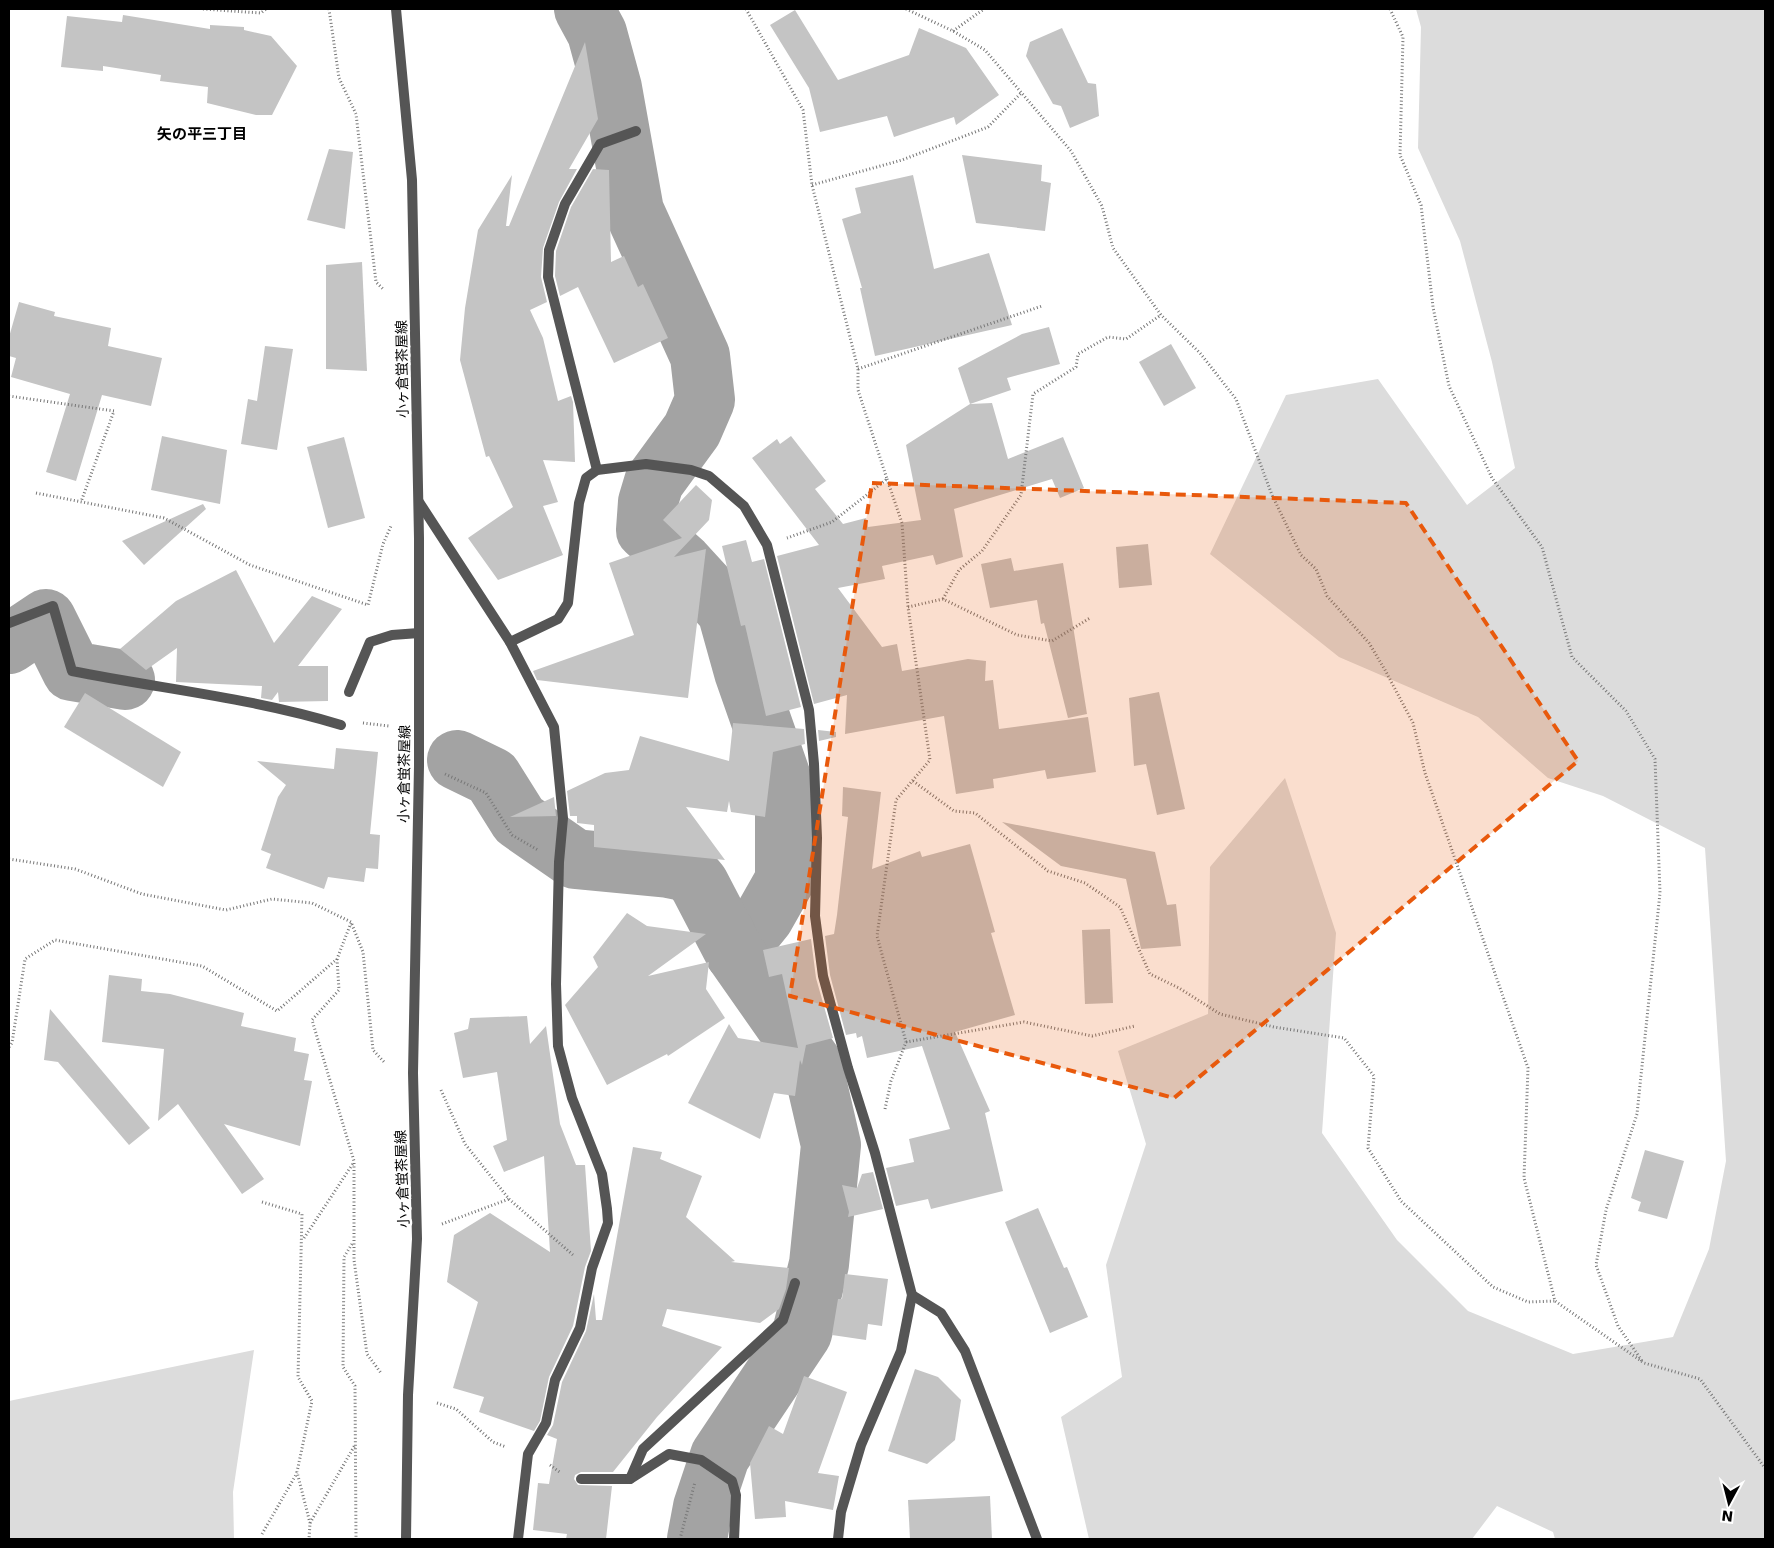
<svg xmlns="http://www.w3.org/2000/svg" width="1774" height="1548" viewBox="0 0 1774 1548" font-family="'DejaVu Sans','Noto Sans JP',sans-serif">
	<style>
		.green { fill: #dcdcdc }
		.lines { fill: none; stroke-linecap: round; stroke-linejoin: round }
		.river { stroke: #a3a3a3; stroke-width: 60 }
		.building { fill: #c4c4c4 }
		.path { stroke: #777; stroke-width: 3; stroke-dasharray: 1 2.5; stroke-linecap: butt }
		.minor { stroke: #555; stroke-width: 10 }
		.tertiary { stroke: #555; stroke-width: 10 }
		.marked { fill: #e8590c; fill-opacity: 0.2; stroke: #e8590c; stroke-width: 4; stroke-dasharray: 10 6; stroke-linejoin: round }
		.labels { text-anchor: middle; stroke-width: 5; stroke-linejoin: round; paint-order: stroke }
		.street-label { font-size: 14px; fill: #000; stroke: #fff }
		.neighbourhood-label { font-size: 15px; font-weight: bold; fill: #000; stroke: #fff }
	</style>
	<rect width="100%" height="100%" fill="#fff"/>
	<g class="green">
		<path d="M 1416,9 L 1765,9 L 1765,1539 L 1555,1539 L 1553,1532 L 1497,1506 L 1472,1539 L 1089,1539 L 1061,1417 L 1122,1377 L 1106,1265 L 1146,1144 L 1118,1051 L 1208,1014 L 1210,867 L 1285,778 L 1336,933 L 1322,1133 L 1397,1240 L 1468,1311 L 1573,1354 L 1673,1337 L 1709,1249 L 1726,1161 L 1705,848 L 1603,796 L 1548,778 L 1478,717 L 1339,657 L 1210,554 L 1286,395 L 1378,379 L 1467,505 L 1515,468 L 1492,362 L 1460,241 L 1418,148 L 1421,27 Z"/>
		<path d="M 254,1350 L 233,1492 L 234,1539 L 9,1539 L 9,1401 Z"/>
	</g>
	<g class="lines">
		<g class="river">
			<path d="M 584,9 L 597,33 L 612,88 L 634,211 L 700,356 L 705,400 L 692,430 L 654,482 L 648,502 L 646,530 L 683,563 L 727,611 L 744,672 L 785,789 L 785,880 L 764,917 L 735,953"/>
			<path d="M 9,644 L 46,619 L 72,671 L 125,680"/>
			<path d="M 457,760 L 492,777 L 519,820 L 575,859 L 669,868 L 689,872 L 699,884 L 735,953 L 812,1063 L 831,1145 L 819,1264 L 802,1333 L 720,1456 L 703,1507 L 697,1539"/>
		</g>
	</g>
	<g class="building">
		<path d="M 795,10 L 838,80 L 909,55 L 919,28 L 966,48 L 999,95 L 956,125 L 954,117 L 894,137 L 887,116 L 820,132 L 809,88 L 770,25 Z"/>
		<path d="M 123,15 L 210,29 L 210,25 L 244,27 L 244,30 L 271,36 L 297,66 L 272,115 L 256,115 L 207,103 L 208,87 L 160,81 L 161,75 L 103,66 L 103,71 L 61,67 L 67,16 L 122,22 Z"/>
		<path d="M 1062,28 L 1088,83 L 1096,84 L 1099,116 L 1070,128 L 1061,106 L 1053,104 L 1026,56 L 1030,42 Z"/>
		<path d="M 585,42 L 598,119 L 569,169 L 577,169 L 559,202 L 543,248 L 541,277 L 547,302 L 530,310 L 543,338 L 558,401 L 571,396 L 573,402 L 575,462 L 543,460 L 558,502 L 543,506 L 563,555 L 498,580 L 468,538 L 513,507 L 489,456 L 486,457 L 460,360 L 465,308 L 478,230 L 512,175 L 506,226 L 509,226 Z"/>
		<path d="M 329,149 L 353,152 L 345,229 L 307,220 Z"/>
		<path d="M 962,155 L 1042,165 L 1041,181 L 1051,183 L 1045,231 L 976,223 Z"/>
		<path d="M 593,169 L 609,170 L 611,262 L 624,256 L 638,287 L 643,284 L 668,338 L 614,363 L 578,287 L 560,296 L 555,276 L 556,251 L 571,207 Z"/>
		<path d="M 913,175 L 934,269 L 989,253 L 1012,325 L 875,356 L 860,288 L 862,288 L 842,219 L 861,213 L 855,188 Z"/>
		<path d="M 362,262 L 367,371 L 326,369 L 326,265 Z"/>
		<path d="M 19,302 L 55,312 L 54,316 L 111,328 L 108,346 L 162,358 L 151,406 L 102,395 L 76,481 L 46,472 L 70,394 L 11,377 L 16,358 L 9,356 L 9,337 Z"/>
		<path d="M 1049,327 L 1060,364 L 1007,378 L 1011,390 L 970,404 L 958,368 L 1022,334 Z"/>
		<path d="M 1171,344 L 1196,388 L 1164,406 L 1139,362 Z"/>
		<path d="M 265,346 L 293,349 L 277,450 L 241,444 L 248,399 L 257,401 Z"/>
		<path d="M 992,403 L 1008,459 L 1063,437 L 1084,488 L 1060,498 L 1052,479 L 954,509 L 963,557 L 936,565 L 933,555 L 882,566 L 885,579 L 838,588 L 882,647 L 897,644 L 902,671 L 968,659 L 986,661 L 985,681 L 993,680 L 999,729 L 1088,717 L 1096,772 L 1047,779 L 1045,770 L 993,779 L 994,788 L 956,794 L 944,716 L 845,734 L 847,695 L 814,704 L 777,556 L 819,545 L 752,458 L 777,439 L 780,444 L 791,436 L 826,481 L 815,489 L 843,524 L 866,518 L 868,527 L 921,520 L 906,445 L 970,404 Z"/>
		<path d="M 162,436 L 227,450 L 220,504 L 151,490 Z"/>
		<path d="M 344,437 L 365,518 L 328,528 L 307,447 Z"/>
		<path d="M 696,485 L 712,500 L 709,520 L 674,557 L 706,549 L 688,698 L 537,680 L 533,671 L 634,635 L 609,563 L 682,538 L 663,520 Z"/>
		<path d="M 203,504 L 206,509 L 144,565 L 122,541 Z"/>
		<path d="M 746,540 L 752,562 L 764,559 L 801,707 L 766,716 L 745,625 L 741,626 L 722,546 Z"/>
		<path d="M 1148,544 L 1152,585 L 1119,588 L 1116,547 Z"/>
		<path d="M 1011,558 L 1014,571 L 1063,563 L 1087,714 L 1068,718 L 1044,623 L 1041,624 L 1037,600 L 990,608 L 981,564 Z"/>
		<path d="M 236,570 L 274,643 L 312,596 L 342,609 L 298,666 L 328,666 L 328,701 L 279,702 L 278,692 L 272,700 L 261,698 L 262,686 L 176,682 L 177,648 L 146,670 L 120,649 L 176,601 Z"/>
		<path d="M 1159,692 L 1185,809 L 1157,815 L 1146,764 L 1134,766 L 1129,698 Z"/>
		<path d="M 85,693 L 181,752 L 163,787 L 64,727 Z"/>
		<path d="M 733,723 L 804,729 L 805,744 L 773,752 L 765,817 L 731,812 L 729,801 L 727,812 L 686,807 L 725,860 L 594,847 L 594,825 L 577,823 L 577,816 L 570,816 L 567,791 L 605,773 L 629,770 L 640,736 L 729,761 Z"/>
		<path d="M 818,730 L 836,732 L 836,737 L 819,741 Z"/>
		<path d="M 336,748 L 378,752 L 370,834 L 380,835 L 378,869 L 366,868 L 364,882 L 328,877 L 324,889 L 266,868 L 271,854 L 261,850 L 278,797 L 286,785 L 257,761 L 334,769 Z"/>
		<path d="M 843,787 L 881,792 L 872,869 L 920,851 L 922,857 L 970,844 L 995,932 L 991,933 L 1015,1015 L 955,1032 L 990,1111 L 985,1113 L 1003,1191 L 931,1209 L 928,1199 L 896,1206 L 886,1168 L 914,1162 L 909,1139 L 950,1129 L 922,1046 L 867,1058 L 862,1036 L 857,1038 L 856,1033 L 846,1035 L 830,975 L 825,936 L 834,934 L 837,915 L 848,817 L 842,816 Z"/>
		<path d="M 554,797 L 556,816 L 510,817 Z"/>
		<path d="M 1002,822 L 1155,852 L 1167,905 L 1176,904 L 1181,946 L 1141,949 L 1126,879 L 1061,866 Z"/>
		<path d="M 627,913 L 647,926 L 706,934 L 648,976 L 709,962 L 706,989 L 725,1018 L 668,1056 L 667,1054 L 607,1085 L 565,1005 L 598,967 L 593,957 Z"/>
		<path d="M 1110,929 L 1113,1003 L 1085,1004 L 1082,930 Z"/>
		<path d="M 811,939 L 816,978 L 833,1038 L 806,1045 L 802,1065 L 800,1060 L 795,1096 L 774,1093 L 760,1139 L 688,1103 L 729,1024 L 738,1038 L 798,1048 L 782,974 L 769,977 L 763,950 Z"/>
		<path d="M 109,975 L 142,979 L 141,991 L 170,994 L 244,1013 L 241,1026 L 296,1038 L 294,1051 L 309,1054 L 304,1080 L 312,1081 L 300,1146 L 224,1124 L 264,1179 L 242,1194 L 178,1104 L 158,1121 L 164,1049 L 102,1042 Z"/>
		<path d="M 50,1009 L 150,1128 L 129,1145 L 58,1062 L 44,1060 Z"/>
		<path d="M 527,1016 L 530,1044 L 546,1026 L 560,1124 L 576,1165 L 585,1165 L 591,1251 L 585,1267 L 573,1326 L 549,1377 L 540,1421 L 534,1431 L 479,1412 L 484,1397 L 453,1388 L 478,1302 L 447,1282 L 454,1235 L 490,1213 L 550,1252 L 544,1156 L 504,1172 L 493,1146 L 507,1140 L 497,1072 L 463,1078 L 454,1033 L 468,1029 L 470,1018 Z"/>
		<path d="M 633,1147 L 662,1152 L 660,1159 L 702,1176 L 686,1217 L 735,1261 L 731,1262 L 789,1268 L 786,1289 L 779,1309 L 760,1323 L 667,1309 L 662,1326 L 722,1347 L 657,1417 L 613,1472 L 581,1472 L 575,1475 L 574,1479 L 578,1485 L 612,1486 L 606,1539 L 566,1539 L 567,1534 L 533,1530 L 538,1483 L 549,1484 L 557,1439 L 547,1435 L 553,1425 L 562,1382 L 586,1331 L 594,1294 L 596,1320 L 602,1320 Z"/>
		<path d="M 1645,1150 L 1684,1161 L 1667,1219 L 1638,1211 L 1641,1202 L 1631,1198 Z"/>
		<path d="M 873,1172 L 883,1209 L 848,1217 L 849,1212 L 842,1185 L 857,1188 L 862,1174 Z"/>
		<path d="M 1038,1208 L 1064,1268 L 1067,1267 L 1088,1317 L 1050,1333 L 1005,1222 Z"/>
		<path d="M 845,1274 L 888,1279 L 882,1326 L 868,1324 L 866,1340 L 832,1335 L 838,1299 L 842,1299 Z"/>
		<path d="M 915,1369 L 938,1377 L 961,1400 L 955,1440 L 927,1464 L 888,1451 Z"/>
		<path d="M 804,1376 L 847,1392 L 818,1473 L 839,1476 L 833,1510 L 785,1501 L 786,1517 L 755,1519 L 750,1463 L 769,1426 L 783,1434 Z"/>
		<path d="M 990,1496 L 992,1539 L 910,1539 L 908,1500 Z"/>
	</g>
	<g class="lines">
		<g class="path">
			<path d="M 203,9 L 261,13 L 266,9"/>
			<path d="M 329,9 L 339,78 L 356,114 L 376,282 L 384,290"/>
			<path d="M 746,9 L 803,110 L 812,185 L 858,369 L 858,390 L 887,479 L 832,522 L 787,538"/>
			<path d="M 906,9 L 953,31 L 985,50 L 1071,151 L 1102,206 L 1113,248 L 1161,315 L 1200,353 L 1236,399 L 1272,495 L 1301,555 L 1316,569 L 1327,596 L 1369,643 L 1385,670 L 1413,723 L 1425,773 L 1528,1068 L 1524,1178 L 1555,1301 L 1644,1363 L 1700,1379 L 1765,1468"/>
			<path d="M 1390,9 L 1403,37 L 1400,155 L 1421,205 L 1433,307 L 1449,386 L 1492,478 L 1542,547 L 1572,657 L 1626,711 L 1655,759 L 1660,893 L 1637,1114 L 1606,1210 L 1596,1265 L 1618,1326 L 1642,1361"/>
			<path d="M 953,31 L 984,9"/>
			<path d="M 812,185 L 902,160 L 988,127 L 1022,92"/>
			<path d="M 858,369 L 1042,306"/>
			<path d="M 9,396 L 114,411 L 81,502"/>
			<path d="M 36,493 L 164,518 L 250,565 L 368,605 L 383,544 L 391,526"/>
			<path d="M 943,599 L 959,570 L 982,551 L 1021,495 L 1033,394 L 1076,367 L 1078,354 L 1108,337 L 1126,339 L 1161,315"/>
			<path d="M 908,607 L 943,599 L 1017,635 L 1052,641 L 1090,618"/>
			<path d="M 363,723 L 389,726"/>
			<path d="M 445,774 L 486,793 L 512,835 L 538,850"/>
			<path d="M 913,781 L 954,811 L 975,813 L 1048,871 L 1085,883 L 1120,907 L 1150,974 L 1179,988 L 1220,1014 L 1274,1027 L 1344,1038 L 1374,1076 L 1368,1148 L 1401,1201 L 1493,1287 L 1528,1302 L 1555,1301"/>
			<path d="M 9,859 L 75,869 L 142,894 L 226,910 L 272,899 L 312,903 L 351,922 L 363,952 L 373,1050 L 385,1063"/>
			<path d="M 337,959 L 339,990 L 312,1020 L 354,1161 L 354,1260 L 367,1354 L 381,1373"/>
			<path d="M 906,1042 L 1024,1022 L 1092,1036 L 1135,1026"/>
			<path d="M 9,1047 L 12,1043 L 25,959 L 55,940 L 202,966 L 277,1011 L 337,959 L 351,923"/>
			<path d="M 441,1090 L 465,1144 L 509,1199 L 573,1255"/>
			<path d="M 885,1109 L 891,1081 L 906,1042 L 877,936 L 896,800 L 930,760 L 908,607 L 902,523 L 887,479"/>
			<path d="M 262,1202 L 302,1214 L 298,1377 L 312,1401 L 297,1472 L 310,1523 L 309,1539"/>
			<path d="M 442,1224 L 509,1199"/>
			<path d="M 304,1238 L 354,1162"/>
			<path d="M 352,1244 L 344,1257 L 343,1367 L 355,1386 L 356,1539"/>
			<path d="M 437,1403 L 456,1409 L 493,1442 L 506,1447"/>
			<path d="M 550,1465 L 561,1473"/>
			<path d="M 310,1523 L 355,1445"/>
			<path d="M 262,1534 L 297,1473"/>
			<path d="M 680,1539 L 695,1482"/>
		</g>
		<g class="minor">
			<path d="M 597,470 L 548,277 L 549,250 L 565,204 L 600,144 L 636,131"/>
			<path d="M 419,502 L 510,642 L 554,727 L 563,818 L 559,862 L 556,984 L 558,1046 L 572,1098 L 602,1174 L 607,1209 L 608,1223 L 592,1268 L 580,1328 L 555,1380 L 546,1423 L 528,1454 L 518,1539"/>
			<path d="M 9,623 L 53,606 L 72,671 C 162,689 253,698 341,725"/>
			<path d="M 510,642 L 558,619 L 568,603 L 579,503 L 586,478 L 597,470 L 646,464 L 691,470 L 709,476 L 744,506 L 767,545 L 809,710 L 814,764 L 817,838 L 815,916 L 823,976 L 848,1068 L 875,1153 L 912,1295 L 901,1351 L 861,1445 L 841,1512 L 838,1539"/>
			<path d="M 349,692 L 370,642 L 392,635 L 419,633"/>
			<path d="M 912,1295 L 941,1313 L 965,1351 L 1037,1539"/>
			<path d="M 581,1479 L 630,1479 L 669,1454 L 701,1460 L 732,1481 L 736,1495 L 734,1539"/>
			<path d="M 630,1479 L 643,1449 L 783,1320 L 795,1283"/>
		</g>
		<path class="tertiary" d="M 396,9 L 412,180 L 419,538 L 419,766 L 413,1073 L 417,1239 L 408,1395 L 406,1539"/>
	</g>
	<path class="marked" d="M 872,483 L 1406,503 L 1578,761 L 1174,1098 L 790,996 Z"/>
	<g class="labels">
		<g class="street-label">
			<text transform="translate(402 369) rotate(-91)" y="5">小ヶ倉蛍茶屋線</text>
			<text transform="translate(404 774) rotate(-89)" y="5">小ヶ倉蛍茶屋線</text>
			<text transform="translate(402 1179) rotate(-92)" y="5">小ヶ倉蛍茶屋線</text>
		</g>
		<g class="neighbourhood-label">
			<text x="202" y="139">矢の平三丁目</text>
		</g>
	</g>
	<rect width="1774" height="1548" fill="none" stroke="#000000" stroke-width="20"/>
	<g transform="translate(1729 1503) rotate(187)" stroke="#ffffff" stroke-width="4" paint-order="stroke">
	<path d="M0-4L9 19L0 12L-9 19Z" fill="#000000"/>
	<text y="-8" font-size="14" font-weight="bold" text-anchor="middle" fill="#000000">N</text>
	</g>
</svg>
